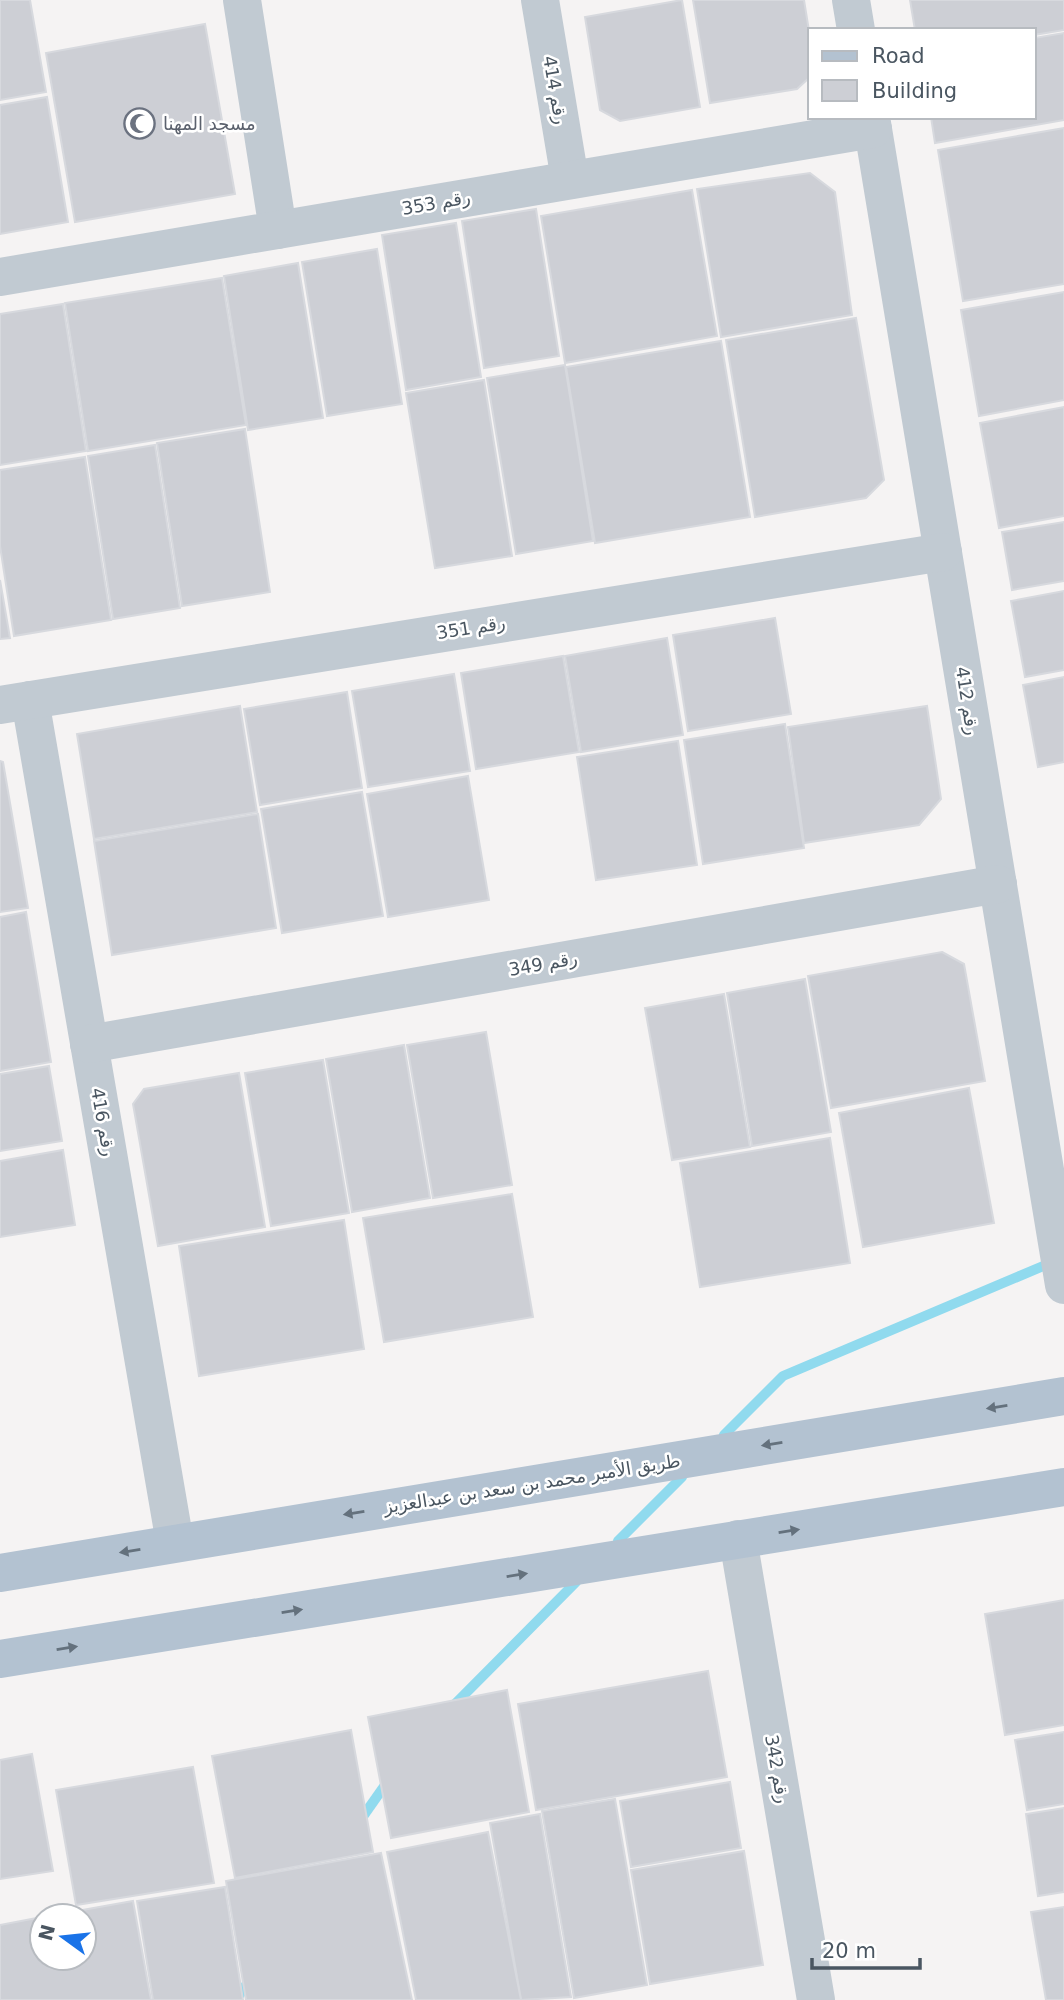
<svg xmlns="http://www.w3.org/2000/svg" width="1064" height="2000" viewBox="0 0 1064 2000" font-family="'DejaVu Sans',Cairo,sans-serif">
	<style>
		.lines { fill: none; stroke-linecap: round; stroke-linejoin: round }
		.stream { stroke: #90daee; stroke-width: 10 }
		.building { fill: #cdcfd5; stroke: #d7d9de; stroke-width: 2 }
		.minor { stroke: #c1cad2; stroke-width: 38 }
		.major { stroke: #b3c2d1; stroke-width: 38 }
		.oneway { fill: #64717d }
		.labels { text-anchor: middle; stroke-width: 5; stroke-linejoin: round; paint-order: stroke }
		.street-label { font-size: 18px; fill: #4a5661; stroke: #fff }
		.worship-label { font-size: 18px; fill: #5b616d; stroke: #fff; text-anchor: start }
	</style>
	<rect width="100%" height="100%" fill="#f5f3f3"/>
	<g class="lines">
		<g class="stream">
			<path d="M 724,1435 L 783,1376 L 1055,1261"/>
			<path d="M 618,1541 L 682,1477"/>
			<path d="M 451,1708 L 576,1582"/>
			<path d="M 359,1822 L 390,1778"/>
			<path d="M 236,2000 L 252,1976"/>
		</g>
	</g>
	<g class="building">
		<path d="M 0,0 L 30,0 L 46,92 L 0,100 Z"/>
		<path d="M 682,0 L 700,107 L 620,121 L 600,110 L 585,17 Z"/>
		<path d="M 693,0 L 804,0 L 810,37 L 810,77 L 797,89 L 710,103 Z"/>
		<path d="M 910,0 L 1064,0 L 1064,30 L 1034,35 L 1034,30 L 915,30 Z"/>
		<path d="M 205,24 L 235,194 L 75,222 L 46,53 Z"/>
		<path d="M 1064,33 L 1064,120 L 935,143 L 931,117 L 1034,117 L 1034,38 Z"/>
		<path d="M 47,97 L 68,222 L 0,234 L 0,105 Z"/>
		<path d="M 1064,128 L 1064,284 L 963,301 L 938,150 Z"/>
		<path d="M 810,173 L 835,192 L 852,315 L 721,337 L 697,189 Z"/>
		<path d="M 692,190 L 717,336 L 565,363 L 541,216 Z"/>
		<path d="M 536,209 L 559,356 L 484,368 L 462,221 Z"/>
		<path d="M 456,223 L 481,377 L 406,390 L 382,235 Z"/>
		<path d="M 377,249 L 402,404 L 327,416 L 302,262 Z"/>
		<path d="M 298,263 L 323,418 L 248,430 L 224,276 Z"/>
		<path d="M 222,278 L 246,425 L 88,451 L 65,303 Z"/>
		<path d="M 1064,292 L 1064,400 L 979,416 L 961,310 Z"/>
		<path d="M 63,304 L 86,451 L 0,465 L 0,314 Z"/>
		<path d="M 856,318 L 884,480 L 866,498 L 755,517 L 726,340 Z"/>
		<path d="M 721,341 L 750,517 L 595,543 L 566,367 Z"/>
		<path d="M 565,365 L 593,541 L 516,554 L 487,378 Z"/>
		<path d="M 484,380 L 512,556 L 435,568 L 406,393 Z"/>
		<path d="M 1064,407 L 1064,516 L 999,528 L 980,423 Z"/>
		<path d="M 245,429 L 270,592 L 182,606 L 157,443 Z"/>
		<path d="M 155,445 L 180,608 L 113,619 L 88,456 Z"/>
		<path d="M 85,457 L 111,620 L 14,636 L 0,546 L 0,470 Z"/>
		<path d="M 1064,522 L 1064,581 L 1012,590 L 1002,532 Z"/>
		<path d="M 0,580 L 10,638 L 0,639 Z"/>
		<path d="M 1064,591 L 1064,670 L 1025,677 L 1011,601 Z"/>
		<path d="M 775,618 L 791,714 L 688,731 L 673,635 Z"/>
		<path d="M 667,638 L 683,735 L 581,752 L 565,656 Z"/>
		<path d="M 563,656 L 579,752 L 476,769 L 461,673 Z"/>
		<path d="M 454,674 L 470,771 L 368,787 L 352,691 Z"/>
		<path d="M 1064,677 L 1064,762 L 1038,767 L 1023,685 Z"/>
		<path d="M 347,692 L 362,788 L 260,805 L 244,709 Z"/>
		<path d="M 240,706 L 257,812 L 94,839 L 77,734 Z"/>
		<path d="M 927,706 L 941,799 L 919,825 L 804,843 L 788,727 Z"/>
		<path d="M 785,724 L 804,848 L 703,864 L 684,740 Z"/>
		<path d="M 678,741 L 697,865 L 596,880 L 577,757 Z"/>
		<path d="M 0,761 L 3,762 L 28,908 L 0,912 Z"/>
		<path d="M 468,776 L 489,900 L 388,917 L 367,794 Z"/>
		<path d="M 362,792 L 383,916 L 282,933 L 261,809 Z"/>
		<path d="M 258,814 L 276,928 L 112,955 L 94,841 Z"/>
		<path d="M 26,912 L 51,1062 L 0,1071 L 0,917 Z"/>
		<path d="M 942,952 L 964,964 L 985,1081 L 831,1108 L 808,976 Z"/>
		<path d="M 805,979 L 831,1132 L 752,1146 L 727,993 Z"/>
		<path d="M 724,994 L 750,1147 L 672,1160 L 645,1008 Z"/>
		<path d="M 486,1032 L 512,1185 L 433,1198 L 407,1045 Z"/>
		<path d="M 404,1045 L 430,1198 L 352,1212 L 326,1059 Z"/>
		<path d="M 323,1060 L 349,1213 L 271,1226 L 245,1073 Z"/>
		<path d="M 49,1066 L 62,1141 L 0,1151 L 0,1074 Z"/>
		<path d="M 239,1073 L 265,1227 L 158,1246 L 133,1104 L 144,1089 Z"/>
		<path d="M 969,1088 L 994,1223 L 863,1247 L 839,1113 Z"/>
		<path d="M 830,1138 L 850,1263 L 700,1287 L 680,1163 Z"/>
		<path d="M 63,1150 L 75,1225 L 0,1237 L 0,1161 Z"/>
		<path d="M 512,1194 L 533,1317 L 384,1342 L 363,1218 Z"/>
		<path d="M 344,1220 L 364,1349 L 199,1376 L 179,1246 Z"/>
		<path d="M 1064,1600 L 1064,1725 L 1005,1735 L 985,1614 Z"/>
		<path d="M 708,1671 L 727,1777 L 536,1810 L 518,1704 Z"/>
		<path d="M 507,1690 L 529,1812 L 391,1838 L 368,1717 Z"/>
		<path d="M 351,1730 L 373,1852 L 235,1878 L 212,1756 Z"/>
		<path d="M 1064,1732 L 1064,1804 L 1027,1810 L 1015,1740 Z"/>
		<path d="M 32,1754 L 53,1871 L 0,1879 L 0,1760 Z"/>
		<path d="M 193,1767 L 214,1883 L 76,1905 L 56,1790 Z"/>
		<path d="M 730,1782 L 741,1848 L 631,1867 L 620,1801 Z"/>
		<path d="M 615,1799 L 647,1985 L 574,1998 L 542,1811 Z"/>
		<path d="M 1064,1808 L 1064,1892 L 1038,1896 L 1026,1814 Z"/>
		<path d="M 540,1814 L 571,1997 L 521,2000 L 490,1823 Z"/>
		<path d="M 488,1832 L 521,2000 L 416,2000 L 387,1852 Z"/>
		<path d="M 744,1851 L 763,1965 L 650,1984 L 631,1870 Z"/>
		<path d="M 381,1853 L 412,2000 L 246,2000 L 226,1881 Z"/>
		<path d="M 225,1887 L 243,2000 L 153,2000 L 137,1901 Z"/>
		<path d="M 133,1901 L 151,2000 L 0,2000 L 0,1925 L 42,1917 L 42,1958 L 84,1958 L 84,1916 L 49,1916 Z"/>
		<path d="M 1064,1907 L 1064,2000 L 1046,2000 L 1031,1912 Z"/>
	</g>
	<g class="lines">
		<g class="minor">
			<path d="M 242,0 L 278,230"/>
			<path d="M 540,0 L 570,180"/>
			<path d="M 851,0 L 856,30"/>
			<path d="M 871,117 L 1064,1285"/>
			<path d="M 0,277 L 873,129"/>
			<path d="M 30,700 L 175,1543"/>
			<path d="M 0,705 L 943,552"/>
			<path d="M 89,1044 L 998,884"/>
			<path d="M 738,1539 L 816,2000"/>
		</g>
		<g class="major">
			<path d="M 0,1573 L 1064,1396"/>
			<path d="M 0,1659 L 1064,1487"/>
		</g>
	</g>
	<defs><path id="oneway-solid" d="M-6-.8H1V-3.2L6.5 0L1 3.2V.8H-6Z" transform="scale(1.75)"/></defs>
	<g class="oneway">
		<use href="#oneway-solid" transform="translate(997 1407) rotate(171)"/>
		<use href="#oneway-solid" transform="translate(772 1444) rotate(171)"/>
		<use href="#oneway-solid" transform="translate(354 1513) rotate(171)"/>
		<use href="#oneway-solid" transform="translate(789 1531) rotate(-9)"/>
		<use href="#oneway-solid" transform="translate(130 1551) rotate(171)"/>
		<use href="#oneway-solid" transform="translate(517 1575) rotate(-9)"/>
		<use href="#oneway-solid" transform="translate(292 1611) rotate(-9)"/>
		<use href="#oneway-solid" transform="translate(67 1648) rotate(-9)"/>
	</g>
	<defs>
		<symbol id="mosque-ring" viewBox="-11 -11 22 22"><circle r="9.5" fill="#fff" stroke="#6b7280" stroke-width="1.5"/><path d="M3.5-4.9A6 6 0 1 0 3.5 4.9A5 5 0 1 1 3.5-4.9Z" fill="#6b7280"/></symbol>
	</defs>
	<g fill-rule="evenodd">
		<use href="#mosque-ring" x="122" y="106" width="35" height="35"/>
	</g>
	<g class="labels">
		<g class="street-label">
			<text transform="translate(555 90) rotate(80)" y="6">رقم 414</text>
			<text transform="translate(436 203) rotate(-10)" y="6">رقم 353</text>
			<text transform="translate(471 628) rotate(-9)" y="6">رقم 351</text>
			<text transform="translate(967 701) rotate(81)" y="6">رقم 412</text>
			<text transform="translate(543 964) rotate(-10)" y="6">رقم 349</text>
			<text transform="translate(103 1122) rotate(80)" y="6">رقم 416</text>
			<text transform="translate(532 1484) rotate(-9)" y="6">طريق الأمير محمد بن سعد بن عبدالعزيز</text>
			<text transform="translate(777 1769) rotate(80)" y="6">رقم 342</text>
		</g>
		<g class="worship-label">
			<text x="163" y="130">مسجد المهنا</text>
		</g>
	</g>
	<rect x="808" y="28" width="228" height="91" fill="#ffffff" stroke="#b7bbc0" stroke-width="2"/>
	<rect x="822" y="51" width="35" height="10" fill="#b3c2d1" stroke="#b7bbc0" stroke-width="2"/>
	<text x="872" y="63" font-size="21" fill="#4a5661">Road</text>
	<rect x="822" y="80" width="35" height="21" fill="#cdcfd5" stroke="#b7bbc0" stroke-width="2"/>
	<text x="872" y="98" font-size="21" fill="#4a5661">Building</text>
	<g transform="translate(63 1937) rotate(285)"><circle r="33" fill="#ffffff" stroke="#b7bbc0" stroke-width="2"/>
	<path d="M0-5L12 26L0 18L-12 26Z" fill="#1a73e8"/>
	<text y="-10" font-size="19" font-weight="bold" text-anchor="middle" fill="#4a5661">N</text>
	</g>
	<path d="M812 1958v10h108v-10" fill="none" stroke="#4a5661" stroke-width="3.5"/>
	<text x="822" y="1958" font-size="21" fill="#4a5661" stroke="#ffffff" stroke-width="5" paint-order="stroke">20 m</text>
</svg>
